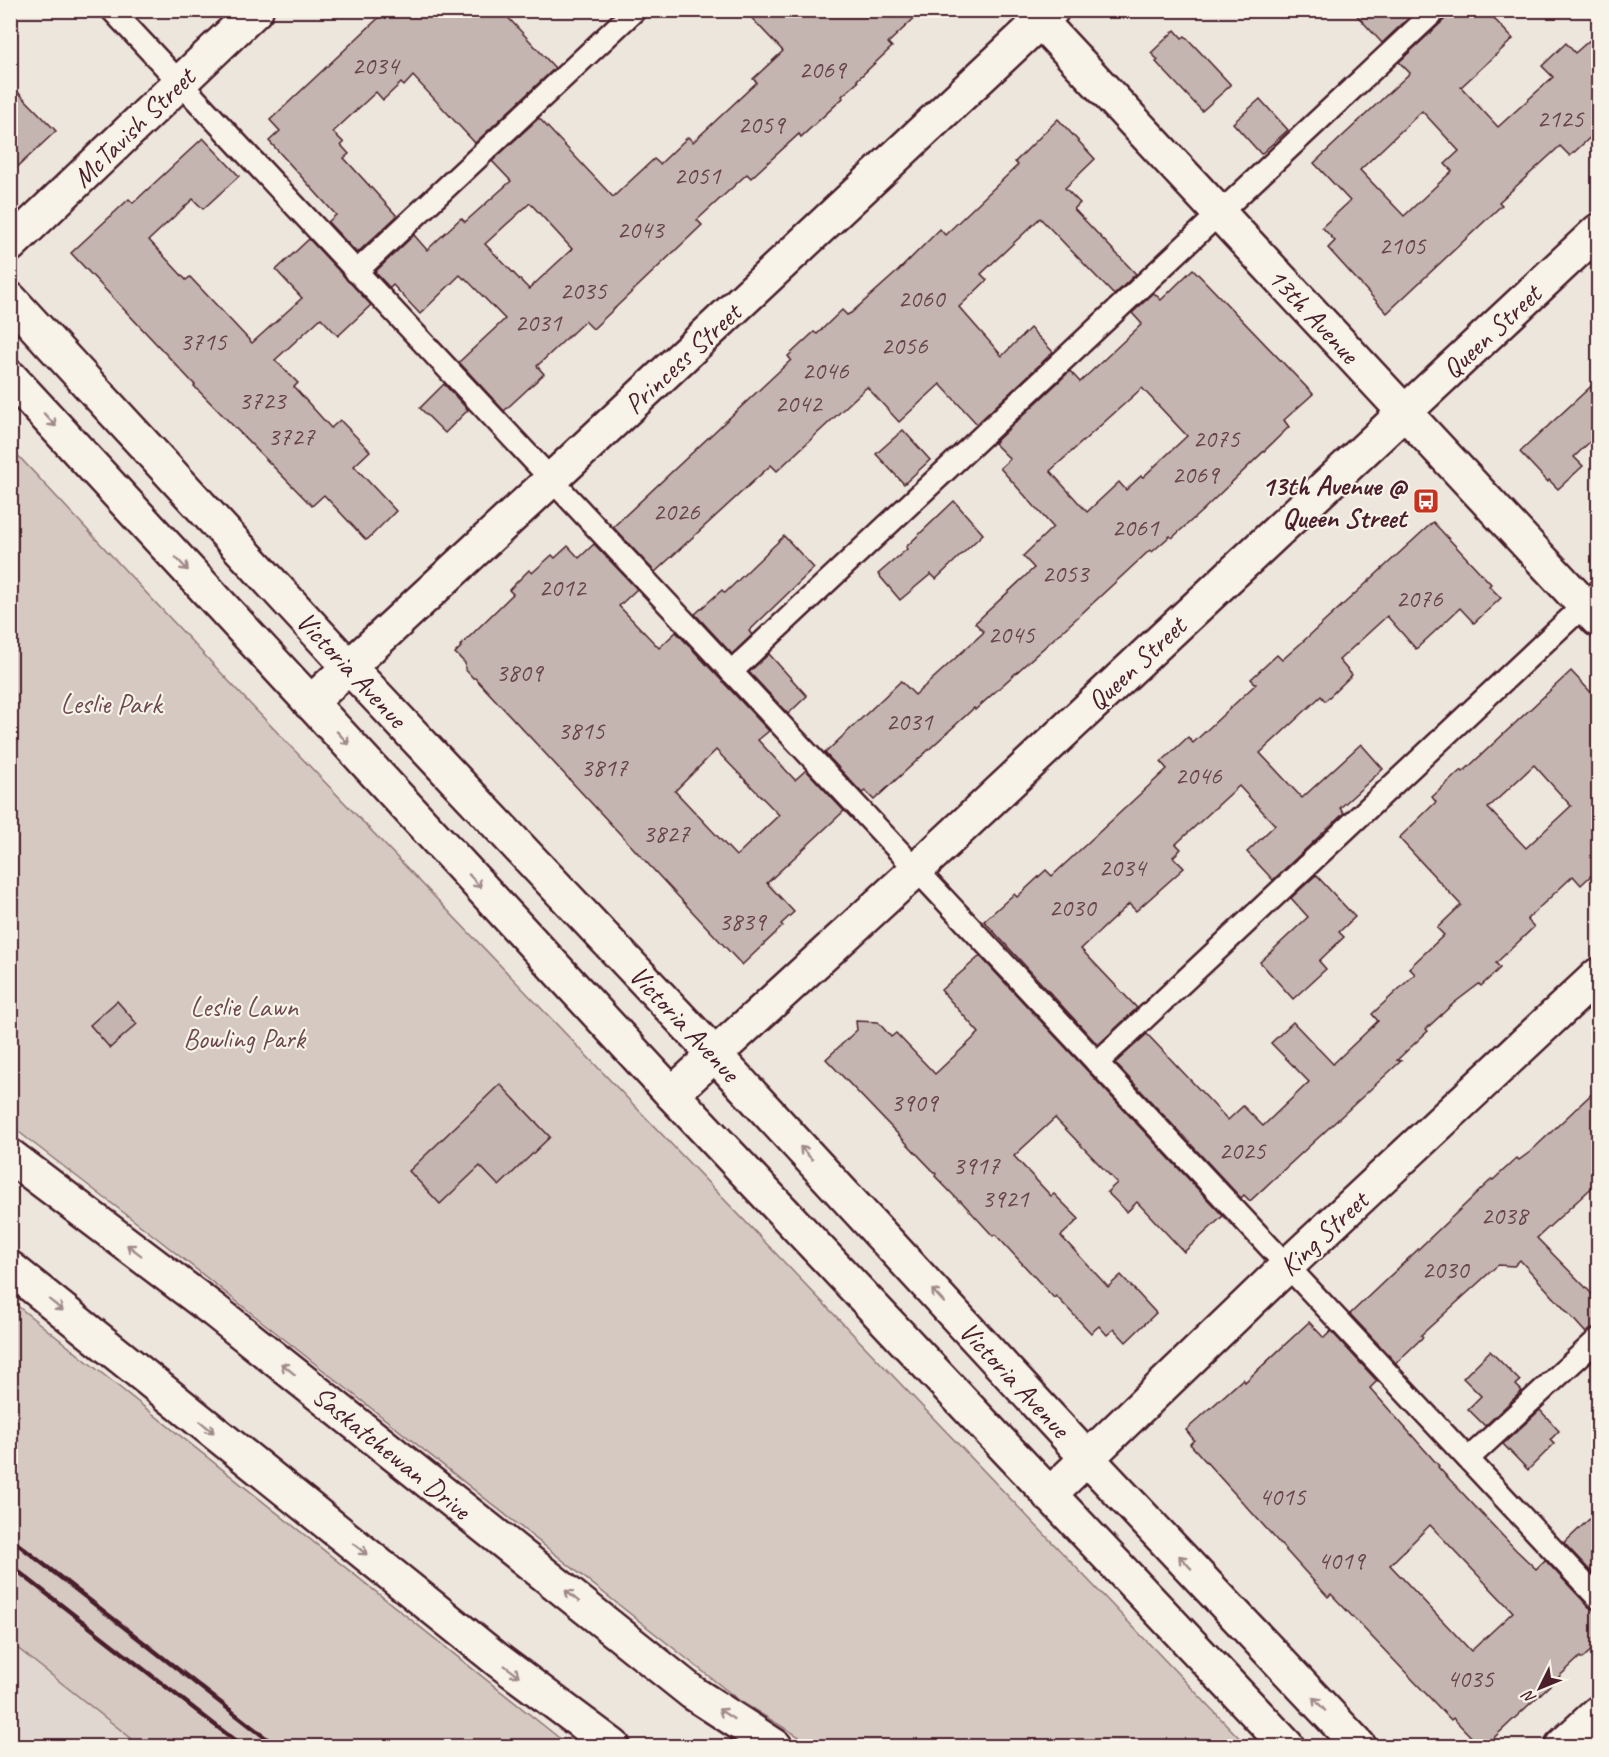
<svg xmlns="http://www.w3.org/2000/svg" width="1609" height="1757" viewBox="0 0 1609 1757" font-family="Caveat,sans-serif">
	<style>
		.built { fill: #e0d7d0 }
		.green { fill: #d5c9c2; stroke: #907476; stroke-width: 1.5 }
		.building { fill: #c4b5b0; stroke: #4a1f2b; stroke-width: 1.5; fill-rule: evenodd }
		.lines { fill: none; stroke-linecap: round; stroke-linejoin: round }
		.lane-casing { stroke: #4a1f2b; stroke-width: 26 }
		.street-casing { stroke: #4a1f2b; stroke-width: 38 }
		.secondary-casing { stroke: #4a1f2b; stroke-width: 38 }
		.lane { stroke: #f7f3e8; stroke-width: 21 }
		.street { stroke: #f7f3e8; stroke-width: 33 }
		.secondary { stroke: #f7f3e8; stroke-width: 33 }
		.rail { stroke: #4a1f2b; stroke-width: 4.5 }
		.oneway { stroke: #a0898a }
		.labels { text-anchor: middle; stroke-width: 4.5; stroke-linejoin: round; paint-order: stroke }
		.number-label { font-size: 26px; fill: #68444c }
		.street-label { font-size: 28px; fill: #4a1f2b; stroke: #f7f3e8 }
		.poi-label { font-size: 28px; font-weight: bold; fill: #4a1f2b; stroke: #f7f3e8; text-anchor: end }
		.park-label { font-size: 28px; fill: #6d4a51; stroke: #f7f3e8 }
	</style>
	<rect width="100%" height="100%" fill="#ece6dd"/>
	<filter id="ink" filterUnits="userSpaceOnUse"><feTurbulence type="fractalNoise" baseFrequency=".0167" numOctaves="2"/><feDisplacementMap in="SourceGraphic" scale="12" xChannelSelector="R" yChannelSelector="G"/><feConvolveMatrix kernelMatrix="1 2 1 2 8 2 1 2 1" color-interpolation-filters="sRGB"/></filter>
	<g filter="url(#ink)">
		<path class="built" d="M 11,1643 L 141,1746 L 11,1746 Z"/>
		<g class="green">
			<path d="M 10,447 L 253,707 L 1247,1746 L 814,1746 L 740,1701 L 158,1239 L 11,1126 Z"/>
			<path d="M 10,1300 L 558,1737 L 571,1746 L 141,1746 L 11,1643 Z"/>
		</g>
		<g class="building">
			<path d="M 387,10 L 501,10 L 555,68 L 475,143 L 413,76 L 404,86 L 401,83 L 383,100 L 376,92 L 333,132 L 344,143 L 341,145 L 349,154 L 344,158 L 397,216 L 357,253 L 328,222 L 336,215 L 269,141 L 280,131 L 270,120 Z"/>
			<path d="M 744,10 L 923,10 L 888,43 L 892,47 L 857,80 L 858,82 L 842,96 L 843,98 L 801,137 L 799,134 L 751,178 L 747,174 L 697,220 L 702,225 L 593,329 L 585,321 L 537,366 L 544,374 L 504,411 L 459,362 L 505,319 L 465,278 L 464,279 L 460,275 L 420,314 L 393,285 L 390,288 L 375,272 L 414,235 L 427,250 L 461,218 L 465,222 L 511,181 L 492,161 L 539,118 L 613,197 L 654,159 L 660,164 L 688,137 L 693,142 L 757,82 L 753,79 L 783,51 ZM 530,203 L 572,249 L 529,289 L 485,244 Z"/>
			<path d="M 1352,10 L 1417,10 L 1382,43 Z"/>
			<path d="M 1448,10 L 1486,10 L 1513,39 L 1461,87 L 1498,127 L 1553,77 L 1542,66 L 1566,43 L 1575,53 L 1599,32 L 1599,124 L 1593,129 L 1596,132 L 1570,156 L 1560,146 L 1499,202 L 1502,205 L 1387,313 L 1328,248 L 1335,241 L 1322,227 L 1350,201 L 1314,163 L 1410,73 L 1399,62 L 1445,19 ZM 1422,111 L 1459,151 L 1445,164 L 1452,171 L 1404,216 L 1360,170 Z"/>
			<path d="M 1175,30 L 1182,38 L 1185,36 L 1231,85 L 1202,111 L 1156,62 L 1158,60 L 1151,53 Z"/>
			<path d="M 10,84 L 56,131 L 10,174 Z"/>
			<path d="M 1260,99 L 1288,130 L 1261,154 L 1233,123 Z"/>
			<path d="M 1058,119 L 1095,159 L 1065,188 L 1080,203 L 1074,209 L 1136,274 L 1114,295 L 1040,218 L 981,274 L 987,280 L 959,307 L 1002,356 L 1030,328 L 1053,352 L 977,424 L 940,384 L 899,422 L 867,387 L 777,471 L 771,465 L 655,572 L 613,527 L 791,360 L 788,356 L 814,332 L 817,334 L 842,310 L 847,315 L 851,313 L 898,271 L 940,229 L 945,235 L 1018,165 L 1015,162 Z"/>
			<path d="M 203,138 L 239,176 L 203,209 L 193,199 L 149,240 L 186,280 L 190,277 L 252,343 L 302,298 L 276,270 L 309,239 L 371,305 L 338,336 L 321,318 L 275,360 L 298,383 L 294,387 L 331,428 L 340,420 L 370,451 L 354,466 L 396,511 L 368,539 L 366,540 L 324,495 L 312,506 L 194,386 L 195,385 L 71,253 L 129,199 L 133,203 Z"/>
			<path d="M 1193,269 L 1313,394 L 1284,420 L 1289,427 L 1202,511 L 1172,538 L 1170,536 L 1152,552 L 1150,550 L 1079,616 L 975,710 L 974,708 L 874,800 L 865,791 L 862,793 L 825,753 L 901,681 L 915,695 L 984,632 L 975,623 L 1034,568 L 1023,556 L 1053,527 L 1000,468 L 1010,459 L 994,443 L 1070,371 L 1080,382 L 1142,324 L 1132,313 L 1154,293 L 1161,300 ZM 1142,388 L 1187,436 L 1143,477 L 1141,476 L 1126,490 L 1119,482 L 1087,512 L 1050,471 Z"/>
			<path d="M 1599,379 L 1599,433 L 1574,457 L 1583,466 L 1558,489 L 1549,480 L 1548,482 L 1520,452 Z"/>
			<path d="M 444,384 L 468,410 L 445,433 L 420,408 Z"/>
			<path d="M 903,430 L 930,460 L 904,484 L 876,454 Z"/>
			<path d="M 954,501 L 983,534 L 936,579 L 931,574 L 900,600 L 878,574 L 907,549 L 906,547 Z"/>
			<path d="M 1433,522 L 1491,584 L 1489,586 L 1501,598 L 1474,623 L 1460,608 L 1416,649 L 1387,616 L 1339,660 L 1352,675 L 1325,701 L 1321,696 L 1260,753 L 1302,798 L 1361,744 L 1383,769 L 1340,808 L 1344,813 L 1273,880 L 1247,852 L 1275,825 L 1239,786 L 1176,844 L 1181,849 L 1173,857 L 1184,868 L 1136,911 L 1129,904 L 1081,949 L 1137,1008 L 1098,1045 L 984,921 L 1014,894 L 1017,897 L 1046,870 L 1052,876 L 1167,769 L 1161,762 L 1188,737 L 1193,743 L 1256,684 L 1251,679 L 1277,655 L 1282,660 L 1299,645 Z"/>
			<path d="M 784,536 L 814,568 L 749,631 L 752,635 L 732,654 L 695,614 L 722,590 L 725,593 Z"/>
			<path d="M 594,544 L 637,589 L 619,606 L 659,648 L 676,632 L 769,731 L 758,740 L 795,780 L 806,770 L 844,811 L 767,883 L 794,912 L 781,924 L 783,926 L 742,965 L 475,678 L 473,678 L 465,669 L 465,663 L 455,653 L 461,647 L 460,646 L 513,594 L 509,590 L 529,570 L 532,573 L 552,555 L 555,558 L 568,546 L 579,558 ZM 716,750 L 779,815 L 736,856 L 675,791 Z"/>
			<path d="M 769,654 L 807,696 L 788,714 L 749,672 Z"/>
			<path d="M 1571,671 L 1599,701 L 1599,868 L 1581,885 L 1573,876 L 1527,919 L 1534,927 L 1496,963 L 1500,968 L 1481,986 L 1479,984 L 1454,1003 L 1426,1029 L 1428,1031 L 1397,1060 L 1401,1061 L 1250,1201 L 1244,1195 L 1241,1198 L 1115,1063 L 1147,1034 L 1228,1120 L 1243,1106 L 1263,1126 L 1309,1082 L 1271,1043 L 1293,1022 L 1333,1064 L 1378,1021 L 1372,1014 L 1415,974 L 1409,968 L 1444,935 L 1437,928 L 1461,905 L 1399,838 L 1436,802 L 1432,797 L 1461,770 L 1463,772 ZM 1534,765 L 1571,806 L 1526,848 L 1488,808 Z"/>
			<path d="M 1316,875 L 1355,917 L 1339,932 L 1344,937 L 1319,961 L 1326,969 L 1293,999 L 1260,962 L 1308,917 L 1291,898 Z"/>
			<path d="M 980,956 L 1223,1216 L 1184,1252 L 1137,1202 L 1127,1212 L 1107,1192 L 1117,1183 L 1055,1118 L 1014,1156 L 1051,1196 L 1054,1194 L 1079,1219 L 1061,1236 L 1108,1287 L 1121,1275 L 1156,1313 L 1126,1342 L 1114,1329 L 1107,1335 L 1099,1326 L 1091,1333 L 1056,1296 L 1054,1298 L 995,1234 L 993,1236 L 960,1200 L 959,1201 L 935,1176 L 936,1174 L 826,1059 L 857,1030 L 856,1021 L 878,1022 L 891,1037 L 896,1033 L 935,1074 L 979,1033 L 941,990 Z"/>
			<path d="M 117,1001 L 137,1024 L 110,1048 L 90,1025 Z"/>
			<path d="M 500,1084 L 550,1137 L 499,1186 L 480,1166 L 440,1204 L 409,1171 Z"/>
			<path d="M 1599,1087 L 1599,1181 L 1537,1238 L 1599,1301 L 1599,1327 L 1595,1327 L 1586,1333 L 1520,1260 L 1514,1266 L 1498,1265 L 1421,1335 L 1423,1337 L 1396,1363 L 1350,1314 L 1492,1179 L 1493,1180 L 1517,1158 L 1519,1160 L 1530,1152 Z"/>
			<path d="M 1309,1322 L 1324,1338 L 1331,1331 L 1377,1381 L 1370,1388 L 1439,1466 L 1438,1467 L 1516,1550 L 1536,1569 L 1545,1560 L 1589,1607 L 1599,1610 L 1599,1643 L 1582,1659 L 1580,1657 L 1485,1746 L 1480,1746 L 1453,1718 L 1451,1720 L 1331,1594 L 1328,1597 L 1190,1444 L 1194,1440 L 1186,1430 L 1243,1379 L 1245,1382 ZM 1430,1525 L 1513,1612 L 1471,1651 L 1390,1565 Z"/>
			<path d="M 1490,1351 L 1520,1381 L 1516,1385 L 1522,1391 L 1485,1426 L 1468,1409 L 1481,1396 L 1463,1378 Z"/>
			<path d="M 1540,1410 L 1559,1431 L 1550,1440 L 1554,1444 L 1528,1470 L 1503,1444 Z"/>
			<path d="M 1599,1510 L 1599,1580 L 1564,1543 Z"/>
		</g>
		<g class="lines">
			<defs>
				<g id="lane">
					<path d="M 112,10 L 1598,1598"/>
					<path d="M 356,272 L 635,10"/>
					<path d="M 731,672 L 1436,10"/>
					<path d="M 1097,1063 L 1598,592"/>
					<path d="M 1468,1459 L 1598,1339"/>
				</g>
				<g id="street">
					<path d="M 10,245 L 256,10"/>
					<path d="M 310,703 L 551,480 L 1052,10"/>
					<path d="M 672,1094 L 916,870 L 1598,231"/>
					<path d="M 1049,1495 L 1287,1266 L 1598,975"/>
					<path d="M 1562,1746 L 1598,1713"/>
				</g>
				<g id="secondary">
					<path d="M 1030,10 L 1598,620"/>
					<path d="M 10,299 L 349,667 L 715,1055 L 1087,1458 L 1359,1746"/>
					<path d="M 10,377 L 672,1094 L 1287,1746"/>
					<path d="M 10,1156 L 215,1311 L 693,1693 L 775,1746"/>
					<path d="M 10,1268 L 499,1661 L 613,1746"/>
				</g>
			</defs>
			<use href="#lane" class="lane-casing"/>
			<use href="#street" class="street-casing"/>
			<use href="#secondary" class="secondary-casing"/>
			<use href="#lane" class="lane"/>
			<use href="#street" class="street"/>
			<use href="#secondary" class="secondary"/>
			<g class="rail">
				<path d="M 10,1538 L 276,1746"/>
				<path d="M 10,1565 L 242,1746"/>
			</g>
		</g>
		<defs><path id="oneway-shaft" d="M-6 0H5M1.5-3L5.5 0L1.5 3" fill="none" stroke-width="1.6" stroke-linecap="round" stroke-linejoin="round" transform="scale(1.5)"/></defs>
		<g class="oneway">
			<use href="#oneway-shaft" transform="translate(50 420) rotate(47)"/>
			<use href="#oneway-shaft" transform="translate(182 564) rotate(47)"/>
			<use href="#oneway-shaft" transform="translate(343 738) rotate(47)"/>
			<use href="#oneway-shaft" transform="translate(475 881) rotate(47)"/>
			<use href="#oneway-shaft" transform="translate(806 1153) rotate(-133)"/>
			<use href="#oneway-shaft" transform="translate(134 1250) rotate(-143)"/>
			<use href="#oneway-shaft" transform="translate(938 1296) rotate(-133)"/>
			<use href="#oneway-shaft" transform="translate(56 1305) rotate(39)"/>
			<use href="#oneway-shaft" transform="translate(288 1369) rotate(-141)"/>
			<use href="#oneway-shaft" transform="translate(207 1427) rotate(39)"/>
			<use href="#oneway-shaft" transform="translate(360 1549) rotate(39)"/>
			<use href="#oneway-shaft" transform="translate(1185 1562) rotate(-133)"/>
			<use href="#oneway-shaft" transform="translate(572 1596) rotate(-141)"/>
			<use href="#oneway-shaft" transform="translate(512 1671) rotate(37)"/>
			<use href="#oneway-shaft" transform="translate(1319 1704) rotate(-133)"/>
			<use href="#oneway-shaft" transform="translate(726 1714) rotate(-147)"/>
		</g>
	</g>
	<defs>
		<symbol id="bus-square" viewBox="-11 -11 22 22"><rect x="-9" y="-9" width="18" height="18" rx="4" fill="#c8321e" stroke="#f7f3e8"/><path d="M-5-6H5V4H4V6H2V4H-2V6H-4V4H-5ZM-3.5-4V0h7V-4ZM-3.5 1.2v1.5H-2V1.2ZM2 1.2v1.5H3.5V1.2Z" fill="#fff"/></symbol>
	</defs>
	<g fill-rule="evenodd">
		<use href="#bus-square" x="1411" y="486" width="30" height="30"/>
	</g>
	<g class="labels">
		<g class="number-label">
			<text x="375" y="74">2034</text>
			<text x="822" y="78">2069</text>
			<text x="1560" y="127">2125</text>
			<text x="761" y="133">2059</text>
			<text x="697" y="184">2051</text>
			<text x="640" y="238">2043</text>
			<text x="1402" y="254">2105</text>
			<text x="583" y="299">2035</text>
			<text x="921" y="307">2060</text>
			<text x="538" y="331">2031</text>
			<text x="203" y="350">3715</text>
			<text x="904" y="354">2056</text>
			<text x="825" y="379">2046</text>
			<text x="262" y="409">3723</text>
			<text x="798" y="412">2042</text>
			<text x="291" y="445">3727</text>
			<text x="1216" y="447">2075</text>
			<text x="1195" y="483">2069</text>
			<text x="676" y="520">2026</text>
			<text x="1135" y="536">2061</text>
			<text x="1065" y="582">2053</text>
			<text x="562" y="596">2012</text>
			<text x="1419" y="607">2076</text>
			<text x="1011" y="643">2045</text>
			<text x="519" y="681">3809</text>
			<text x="909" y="730">2031</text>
			<text x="581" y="739">3815</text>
			<text x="604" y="776">3817</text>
			<text x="1198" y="784">2046</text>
			<text x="666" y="842">3827</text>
			<text x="1122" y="876">2034</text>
			<text x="1072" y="916">2030</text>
			<text x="742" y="930">3839</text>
			<text x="914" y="1111">3909</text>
			<text x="1242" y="1159">2025</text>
			<text x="976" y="1174">3917</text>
			<text x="1005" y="1207">3921</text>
			<text x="1504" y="1224">2038</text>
			<text x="1445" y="1278">2030</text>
			<text x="1282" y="1505">4015</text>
			<text x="1341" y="1569">4019</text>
			<text x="1470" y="1687">4035</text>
		</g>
		<g class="street-label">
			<text transform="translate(133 127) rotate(-44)" y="10">McTavish Street</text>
			<text transform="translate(1314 315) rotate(47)" y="10">13th Avenue</text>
			<text transform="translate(1491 331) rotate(-43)" y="10">Queen Street</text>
			<text transform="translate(682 358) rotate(-43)" y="10">Princess Street</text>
			<text transform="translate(1136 663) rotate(-43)" y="10">Queen Street</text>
			<text transform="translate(352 669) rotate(47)" y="10">Victoria Avenue</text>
			<text transform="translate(685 1023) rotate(47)" y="10">Victoria Avenue</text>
			<text transform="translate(1323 1233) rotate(-43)" y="10">King Street</text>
			<text transform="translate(1015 1379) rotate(47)" y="10">Victoria Avenue</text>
			<text transform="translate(392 1452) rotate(39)" y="10">Saskatchewan Drive</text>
		</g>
		<g class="poi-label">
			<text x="1406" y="495">13th Avenue @<tspan x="1406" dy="32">Queen Street</tspan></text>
		</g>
		<g class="park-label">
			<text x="111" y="713">Leslie Park</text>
			<text x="244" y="1016">Leslie Lawn<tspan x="244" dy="32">Bowling Park</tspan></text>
		</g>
	</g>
	<rect width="1609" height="1757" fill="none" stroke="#f7f3e8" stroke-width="36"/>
	<rect x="18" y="18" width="1573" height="1721" fill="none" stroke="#4a1f2b" stroke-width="2" filter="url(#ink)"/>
	<g transform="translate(1540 1688) rotate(227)" stroke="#f7f3e8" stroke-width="4.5" paint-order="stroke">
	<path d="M0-4.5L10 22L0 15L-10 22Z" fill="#4a1f2b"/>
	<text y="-9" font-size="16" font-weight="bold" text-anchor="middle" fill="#4a1f2b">N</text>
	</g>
</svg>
